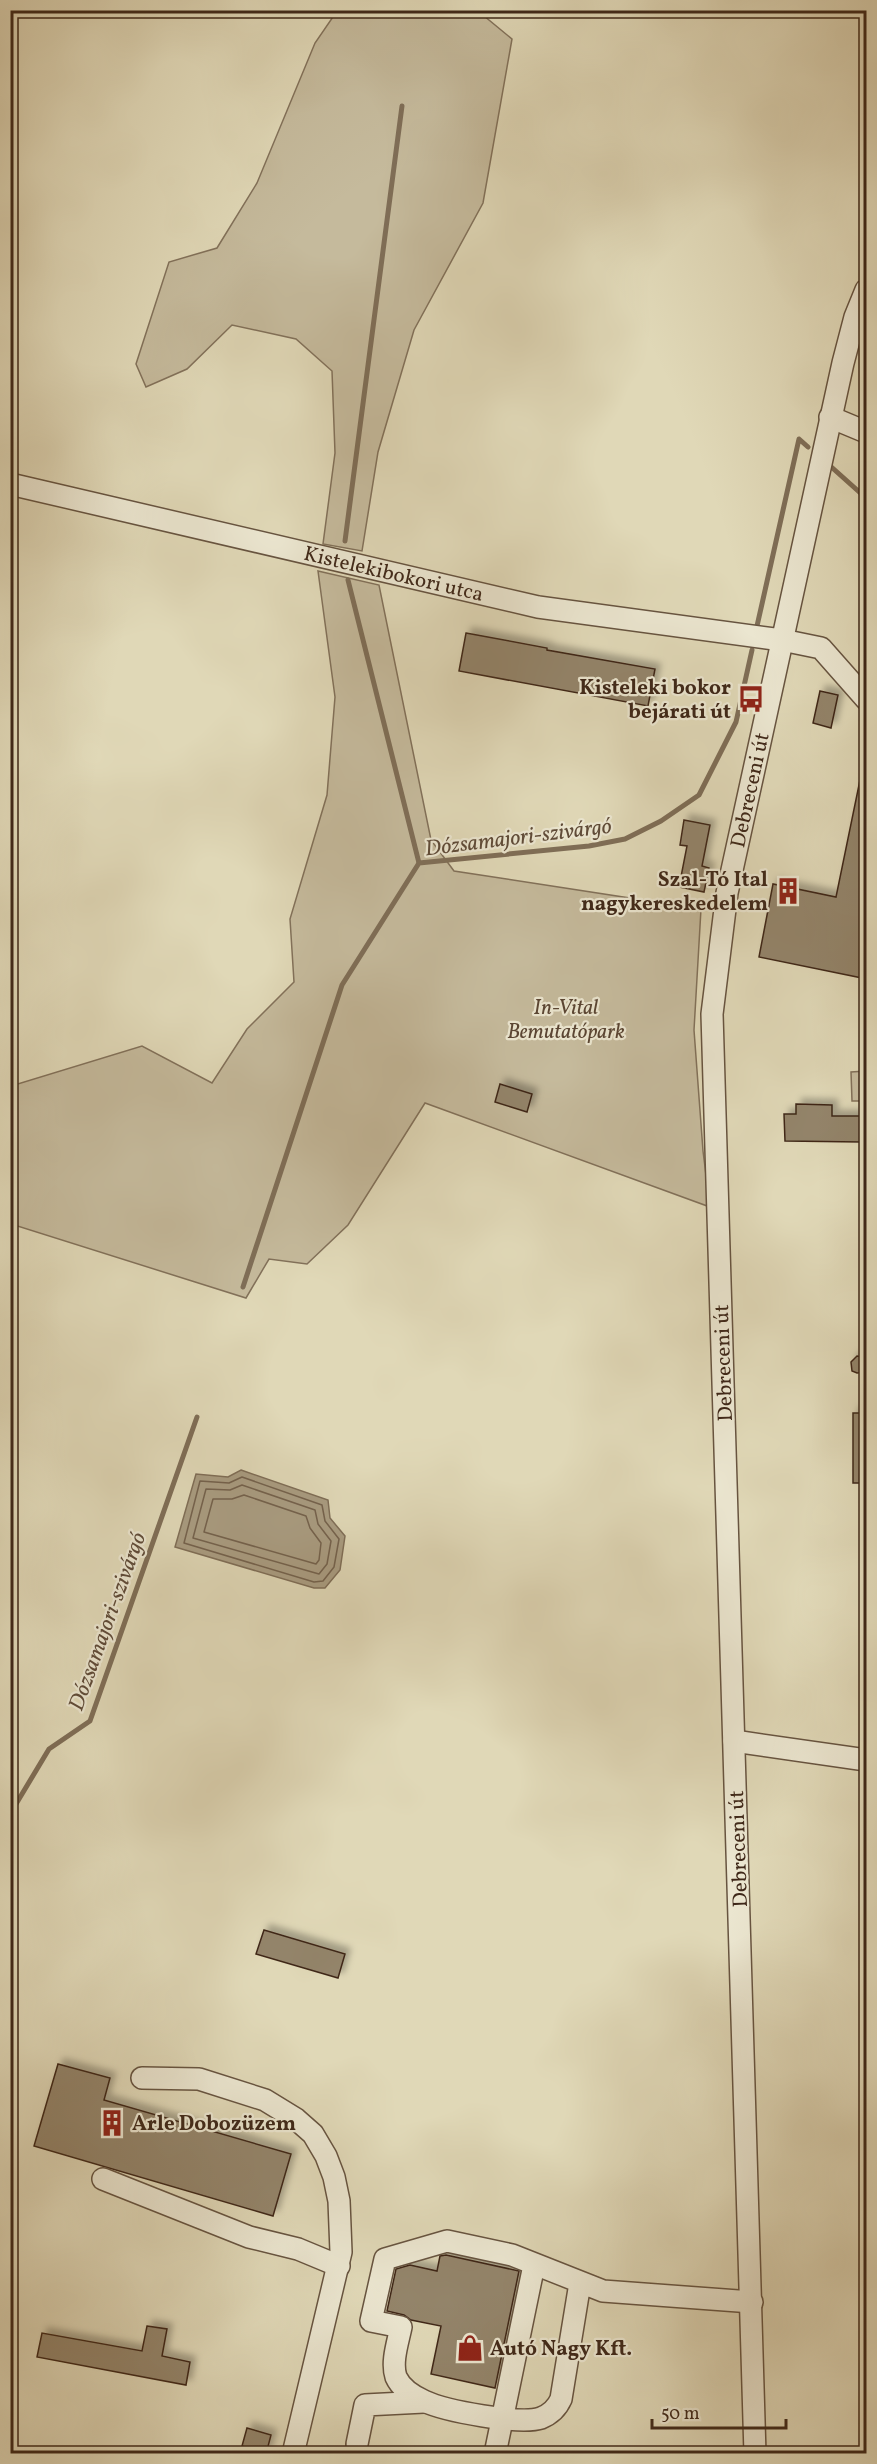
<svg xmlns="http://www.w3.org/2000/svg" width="877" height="2464" viewBox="0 0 877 2464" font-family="Vollkorn,serif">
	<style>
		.green { fill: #c5ba9c; stroke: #82715a; stroke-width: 1.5 }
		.water { fill: #a99c81; stroke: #7f6e57; stroke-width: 1.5 }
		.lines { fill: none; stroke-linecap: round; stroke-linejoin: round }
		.shore { stroke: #74624d; stroke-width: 1.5 }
		.stream { stroke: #7f6e57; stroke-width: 5 }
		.building { fill: #93846b; stroke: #3f2819; stroke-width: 1.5; filter: url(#shadow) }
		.minor-casing { stroke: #675440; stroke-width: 24 }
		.minor { stroke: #ebe6d0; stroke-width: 21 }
		.labels { text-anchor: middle; stroke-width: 4.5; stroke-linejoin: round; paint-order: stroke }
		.street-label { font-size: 21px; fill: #3f2819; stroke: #ebe6d0 }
		.poi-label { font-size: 21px; font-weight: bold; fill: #3f2819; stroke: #ebe6d0; text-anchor: end }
		.park-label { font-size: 21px; font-style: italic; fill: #5a4533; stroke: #ebe6d0 }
		.water-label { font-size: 22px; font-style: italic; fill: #5f4b38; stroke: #ebe6d0 }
	</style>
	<defs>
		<filter id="shadow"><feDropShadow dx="5.5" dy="-5.5" stdDeviation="3" flood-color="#0004"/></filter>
	</defs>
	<rect width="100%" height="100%" fill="#e0d8b7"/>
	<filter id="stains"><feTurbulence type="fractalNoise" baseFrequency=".00333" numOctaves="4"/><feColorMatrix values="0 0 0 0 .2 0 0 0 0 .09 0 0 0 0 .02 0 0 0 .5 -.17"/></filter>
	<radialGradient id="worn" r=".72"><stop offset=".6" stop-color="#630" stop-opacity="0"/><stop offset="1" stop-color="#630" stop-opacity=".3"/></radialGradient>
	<g class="green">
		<path d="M 337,11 L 478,11 L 512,39 L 483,203 L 414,330 L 378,452 L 362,551 L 323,544 L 335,453 L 332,371 L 296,339 L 232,325 L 187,369 L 146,387 L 136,364 L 169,262 L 217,248 L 257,183 L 315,43 Z"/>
		<path d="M 318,571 L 379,585 L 431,840 L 454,871 L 701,909 L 694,1030 L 703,1151 L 710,1207 L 425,1103 L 348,1225 L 307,1264 L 269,1259 L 246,1298 L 11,1224 L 11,1086 L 142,1046 L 212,1083 L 247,1029 L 294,982 L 290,919 L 327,795 L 335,697 Z"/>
		<path d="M 866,1071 L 866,1101 L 852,1101 L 851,1072 Z"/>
	</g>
	<path class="water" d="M 241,1470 L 328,1500 L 330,1518 L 345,1536 L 340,1570 L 325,1588 L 314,1588 L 175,1547 L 196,1474 L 228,1477 Z"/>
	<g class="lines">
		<g class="shore">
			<path d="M 242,1477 L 322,1505 L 325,1521 L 339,1539 L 334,1567 L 323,1581 L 314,1582 L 184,1543 L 200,1481 L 229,1483 Z"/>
			<path d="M 242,1485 L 315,1510 L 318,1524 L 331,1541 L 327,1564 L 319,1574 L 193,1538 L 206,1489 L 230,1490 Z"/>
			<path d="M 244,1495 L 306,1516 L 310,1528 L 321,1543 L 319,1560 L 316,1564 L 204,1532 L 213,1499 L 232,1499 Z"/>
		</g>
		<g class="stream">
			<path d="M 828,464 L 866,498"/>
			<path d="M 345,541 L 402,106"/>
			<path d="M 348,580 L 419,863"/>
			<path d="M 757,626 L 799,439 L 808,447"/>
			<path d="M 243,1287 L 342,985 L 419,863 L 589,846 L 625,839 L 661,821 L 699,795 L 736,722 L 752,650"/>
			<path d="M 10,1814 L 49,1749 L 90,1721 L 197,1417"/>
		</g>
	</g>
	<g class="building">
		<path d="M 466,633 L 547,648 L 547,650 L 655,669 L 648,706 L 459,671 Z"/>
		<path d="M 820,691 L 838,695 L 831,728 L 813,723 Z"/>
		<path d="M 860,780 L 867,780 L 867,979 L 759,957 L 773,884 L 836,897 Z"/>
		<path d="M 684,820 L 710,825 L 702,866 L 709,868 L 704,892 L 679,887 L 687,846 L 680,845 Z"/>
		<path d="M 500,1084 L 532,1094 L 527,1112 L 495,1102 Z"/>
		<path d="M 796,1104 L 832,1105 L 832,1116 L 861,1116 L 861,1142 L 785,1141 L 784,1114 L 796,1114 Z"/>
		<path d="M 857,1356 L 867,1358 L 867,1372 L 857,1373 L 852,1371 L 851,1362 Z"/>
		<rect x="853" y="1413" width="14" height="70"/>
		<path d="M 264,1930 L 345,1954 L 338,1978 L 256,1954 Z"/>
		<path d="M 58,2064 L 110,2078 L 104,2100 L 291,2154 L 273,2216 L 34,2146 Z"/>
		<path d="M 446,2255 L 519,2271 L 495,2388 L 431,2374 L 441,2326 L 411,2320 L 404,2315 L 387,2311 L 396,2269 L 410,2265 L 437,2271 L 440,2256 Z"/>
		<path d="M 147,2326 L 167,2329 L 162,2356 L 190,2362 L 186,2385 L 37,2357 L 42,2333 L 142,2351 Z"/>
		<path d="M 247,2428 L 271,2435 L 266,2454 L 242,2446 Z"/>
	</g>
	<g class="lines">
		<defs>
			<g id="minor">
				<path d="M 830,417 L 866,432"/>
				<path id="s1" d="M 10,484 L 538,607 L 782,640 L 821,648 L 866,699"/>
				<path d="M 734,1741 L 866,1760"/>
				<path d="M 142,2078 L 199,2079 L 265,2100 L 296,2119 L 313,2134 L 326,2156 L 334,2177 L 339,2201 L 341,2252 L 293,2454"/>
				<path d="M 103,2179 L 249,2237 L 298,2249 L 339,2266"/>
				<path d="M 580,2283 L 561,2399 C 557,2408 551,2414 541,2418 C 520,2425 445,2411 424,2401 C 413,2396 401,2388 396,2377 C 391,2362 398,2342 401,2327 L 371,2321 L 385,2259 L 447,2241 L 512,2255 L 603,2291 L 752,2302"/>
				<path d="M 357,2444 L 365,2405 L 424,2402"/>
				<path d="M 495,2454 L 534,2265"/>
				<path id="s2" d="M 755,2454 L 712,1014 L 727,893 L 843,363 L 855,317 L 866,290"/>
			</g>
		</defs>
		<use href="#minor" class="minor-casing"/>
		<use href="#minor" class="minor"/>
	</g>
	<defs>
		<symbol id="bus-bare" viewBox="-9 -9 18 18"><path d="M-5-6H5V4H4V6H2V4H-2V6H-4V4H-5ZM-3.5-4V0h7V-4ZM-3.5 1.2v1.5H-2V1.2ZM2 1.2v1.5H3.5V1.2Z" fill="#8f2418" stroke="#ebe6d0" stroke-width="2.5" paint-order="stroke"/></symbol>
		<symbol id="building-bare" viewBox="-9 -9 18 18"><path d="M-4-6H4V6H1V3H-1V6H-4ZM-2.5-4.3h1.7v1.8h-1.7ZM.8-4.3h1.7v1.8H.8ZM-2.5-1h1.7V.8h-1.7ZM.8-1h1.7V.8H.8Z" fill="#8f2418" stroke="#ebe6d0" stroke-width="2.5" paint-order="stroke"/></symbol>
		<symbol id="shop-bare" viewBox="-9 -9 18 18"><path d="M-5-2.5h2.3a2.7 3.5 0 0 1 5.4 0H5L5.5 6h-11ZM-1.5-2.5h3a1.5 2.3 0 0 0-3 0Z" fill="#8f2418" stroke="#ebe6d0" stroke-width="2.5" paint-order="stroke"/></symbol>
	</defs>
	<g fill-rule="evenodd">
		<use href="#bus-bare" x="732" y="680" width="38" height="38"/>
		<use href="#building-bare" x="769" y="872" width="38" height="38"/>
		<use href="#building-bare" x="93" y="2104" width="38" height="38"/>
		<use href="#shop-bare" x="451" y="2329" width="38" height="38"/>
	</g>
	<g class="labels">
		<g class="street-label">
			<text dy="7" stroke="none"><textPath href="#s1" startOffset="394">Kistelekibokori utca</textPath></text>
			<text dy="7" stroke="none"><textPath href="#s2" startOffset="1668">Debreceni út</textPath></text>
			<text transform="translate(723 1363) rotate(-92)" y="7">Debreceni út</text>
			<text transform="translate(738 1849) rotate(-92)" y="7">Debreceni út</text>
		</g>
		<g class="poi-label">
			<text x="731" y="694">Kisteleki bokor<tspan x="731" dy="24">bejárati út</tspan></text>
			<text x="768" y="886">Szal-Tó Ital<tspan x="768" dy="24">nagykereskedelem</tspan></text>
			<text x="132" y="2130" text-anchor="start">Arle Dobozüzem</text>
			<text x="490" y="2355" text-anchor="start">Autó Nagy Kft.</text>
		</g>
		<g class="park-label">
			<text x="566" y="1014">In-Vital<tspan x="566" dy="24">Bemutatópark</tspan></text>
		</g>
		<g class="water-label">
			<text transform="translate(518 836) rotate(-7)" y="8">Dózsamajori-szivárgó</text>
			<text transform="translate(106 1621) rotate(-70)" y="8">Dózsamajori-szivárgó</text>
		</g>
	</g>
	<rect width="877" height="2464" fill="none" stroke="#e0d8b7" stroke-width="36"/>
	<rect x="12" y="12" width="853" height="2440" fill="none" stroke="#3f2819" stroke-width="3"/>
	<rect x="18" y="18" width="841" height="2428" fill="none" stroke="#3f2819" stroke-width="1.5"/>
	<path d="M652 2419v9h134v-9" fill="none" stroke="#3f2819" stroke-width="3"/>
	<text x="661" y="2419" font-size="18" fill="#3f2819" stroke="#ebe6d0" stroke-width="4.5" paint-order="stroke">50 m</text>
	<rect width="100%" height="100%" filter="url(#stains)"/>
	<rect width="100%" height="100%" fill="url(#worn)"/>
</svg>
